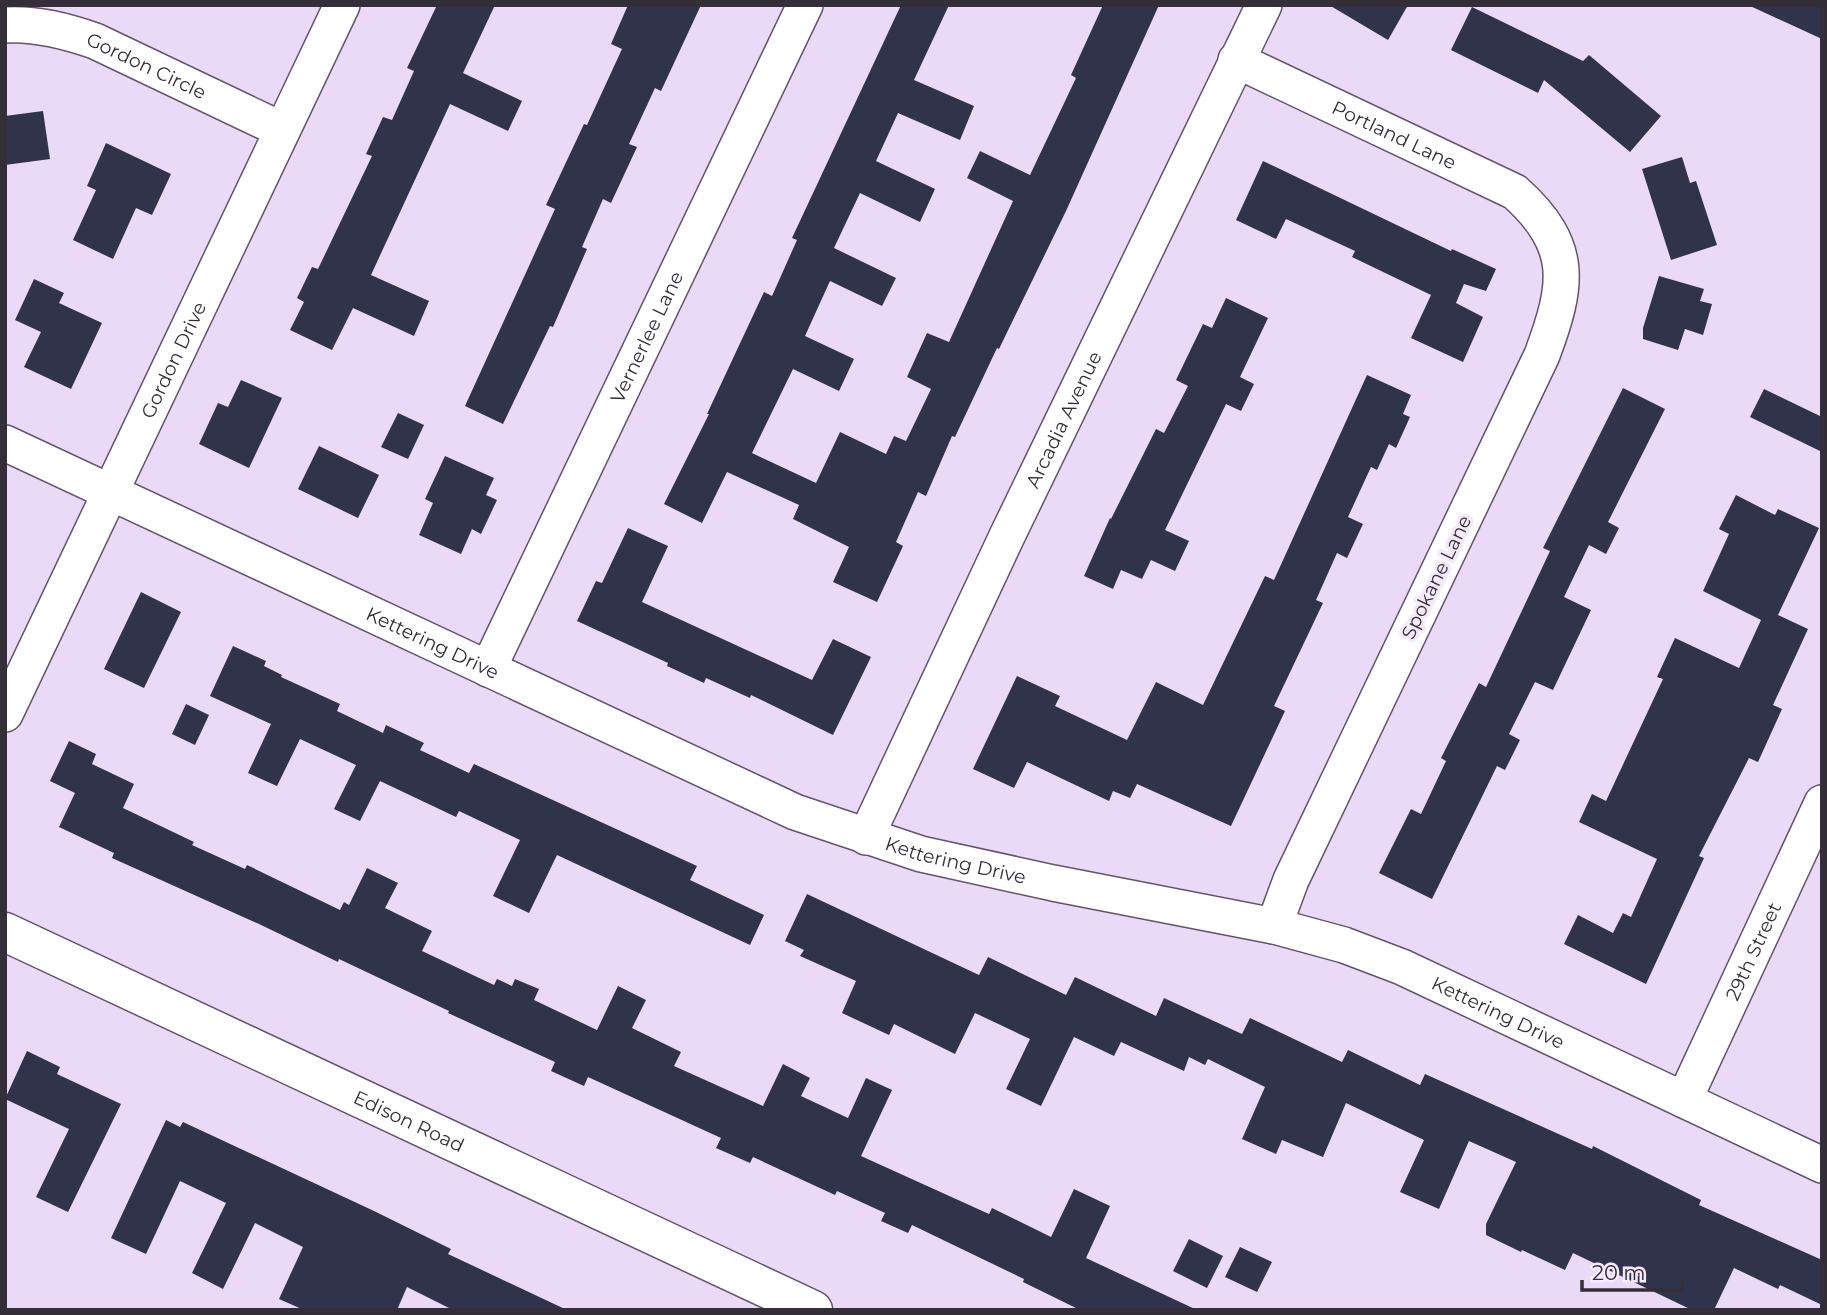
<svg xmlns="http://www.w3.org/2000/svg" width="1827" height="1315" viewBox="0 0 1827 1315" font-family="Montserrat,sans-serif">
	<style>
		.building { fill: #30334c }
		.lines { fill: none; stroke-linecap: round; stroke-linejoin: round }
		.minor-casing { stroke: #63546d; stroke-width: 38 }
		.major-casing { stroke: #63546d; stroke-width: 41 }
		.minor { stroke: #fff; stroke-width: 35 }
		.major { stroke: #fff; stroke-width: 38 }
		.labels { text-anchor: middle; stroke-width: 7; stroke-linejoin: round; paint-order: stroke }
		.street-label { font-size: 19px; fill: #342e39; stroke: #f4eafc }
	</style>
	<rect width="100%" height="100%" fill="#ebd9f8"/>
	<g class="building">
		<path d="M 437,5 L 495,5 L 463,73 L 522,101 L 508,131 L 450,104 L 371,275 L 429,301 L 414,336 L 353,308 L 332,350 L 290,330 L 304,302 L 297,298 L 312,267 L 318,269 L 372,156 L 366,154 L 383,117 L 392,120 L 414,71 L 407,68 Z"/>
		<path d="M 628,5 L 701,5 L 661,91 L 655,88 L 629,144 L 637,147 L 611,203 L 603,199 L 582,247 L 587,249 L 553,327 L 550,326 L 503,424 L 465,406 L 555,209 L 546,205 L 584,124 L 587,125 L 622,49 L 611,44 Z"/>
		<path d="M 901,5 L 949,5 L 914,80 L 974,106 L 960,140 L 898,113 L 876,161 L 935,189 L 920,222 L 860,193 L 834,248 L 896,278 L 882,306 L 830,281 L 805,336 L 854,359 L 839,391 L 793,369 L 752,453 L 816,483 L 840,432 L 886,454 L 894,436 L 906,441 L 931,389 L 907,377 L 927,333 L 949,342 L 1013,201 L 967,178 L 980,151 L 1030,175 L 1076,78 L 1071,75 L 1103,5 L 1159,5 L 1066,211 L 999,349 L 997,348 L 955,437 L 952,436 L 926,496 L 918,492 L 896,542 L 903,546 L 877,602 L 833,582 L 849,547 L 793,519 L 799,505 L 727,472 L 702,523 L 664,504 L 709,414 L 707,414 L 764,292 L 772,296 L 797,240 L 792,238 Z"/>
		<path d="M 1329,5 L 1408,5 L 1388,40 Z"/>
		<path d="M 1748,5 L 1822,5 L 1822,39 Z"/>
		<path d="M 1472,7 L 1583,61 L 1589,55 L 1661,116 L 1630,152 L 1544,80 L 1538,93 L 1451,50 Z"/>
		<path d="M 43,111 L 50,159 L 5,165 L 5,116 Z"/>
		<path d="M 106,143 L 171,174 L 152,215 L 136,208 L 113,259 L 73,240 L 96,190 L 87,186 Z"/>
		<path d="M 1682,157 L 1690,183 L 1696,181 L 1717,245 L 1671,260 L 1642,169 Z"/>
		<path d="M 1263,161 L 1451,251 L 1452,249 L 1496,269 L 1486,291 L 1464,284 L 1456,303 L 1483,317 L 1463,362 L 1411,338 L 1431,295 L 1352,257 L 1355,251 L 1286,219 L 1276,239 L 1236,220 Z"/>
		<path d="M 1659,276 L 1704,289 L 1700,301 L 1712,304 L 1703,335 L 1685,329 L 1678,350 L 1643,339 L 1643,328 Z"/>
		<path d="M 34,279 L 64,293 L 59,303 L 102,323 L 71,389 L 24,367 L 41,332 L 15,320 Z"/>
		<path d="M 1226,298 L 1268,318 L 1240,377 L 1254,384 L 1241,411 L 1226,404 L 1165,530 L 1189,541 L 1175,571 L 1151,560 L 1142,579 L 1121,570 L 1113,589 L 1084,576 L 1110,518 L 1111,519 L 1156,429 L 1164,433 L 1188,386 L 1176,380 L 1203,324 L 1212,328 Z"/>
		<path d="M 1367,375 L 1411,395 L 1403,414 L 1410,417 L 1396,448 L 1389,444 L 1377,470 L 1371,467 L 1348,517 L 1363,524 L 1347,558 L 1337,553 L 1316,600 L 1323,603 L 1274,706 L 1285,711 L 1231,826 L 1137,784 L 1130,798 L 1113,791 L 1109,801 L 1027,762 L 1014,788 L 973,769 L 1017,676 L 1060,696 L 1055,706 L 1127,740 L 1156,682 L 1203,705 L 1265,576 L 1274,580 Z"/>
		<path d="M 241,380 L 282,398 L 249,468 L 199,444 L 218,403 L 228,407 Z"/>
		<path d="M 1623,388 L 1665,409 L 1608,522 L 1619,528 L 1606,554 L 1589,545 L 1564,597 L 1591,610 L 1553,690 L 1535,682 L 1509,734 L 1520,740 L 1505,770 L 1497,766 L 1432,899 L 1379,873 L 1411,809 L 1421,814 L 1446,761 L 1441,758 L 1479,683 L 1486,687 L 1550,551 L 1543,548 Z"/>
		<path d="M 1764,389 L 1822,417 L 1822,452 L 1750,417 Z"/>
		<path d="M 398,413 L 424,425 L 408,459 L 381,447 Z"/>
		<path d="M 319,446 L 379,475 L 358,518 L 298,489 Z"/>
		<path d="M 445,456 L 494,478 L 486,495 L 497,500 L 481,534 L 472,529 L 461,554 L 419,535 L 433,503 L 425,499 Z"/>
		<path d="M 1736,495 L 1775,515 L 1778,509 L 1819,528 L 1778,615 L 1808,629 L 1773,705 L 1782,709 L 1758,762 L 1749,758 L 1699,856 L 1704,858 L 1646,984 L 1564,944 L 1578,915 L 1613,933 L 1623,913 L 1631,917 L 1657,859 L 1579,822 L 1592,794 L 1606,801 L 1663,679 L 1657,677 L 1675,638 L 1739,668 L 1761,620 L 1703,591 L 1729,534 L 1719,529 Z"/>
		<path d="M 628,528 L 668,546 L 642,602 L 812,680 L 833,639 L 871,657 L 833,735 L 751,695 L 750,698 L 706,678 L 704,683 L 667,666 L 668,663 L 577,621 L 596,581 L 602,583 Z"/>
		<path d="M 141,592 L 181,612 L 144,688 L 104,669 Z"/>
		<path d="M 233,646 L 266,661 L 264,666 L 282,675 L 281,677 L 340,704 L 337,711 L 383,733 L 386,725 L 424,743 L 420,750 L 469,773 L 474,764 L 697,866 L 690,880 L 764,915 L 750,945 L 557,855 L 529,913 L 493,896 L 520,840 L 459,811 L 456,817 L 380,781 L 360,821 L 334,809 L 356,765 L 300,739 L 277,786 L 248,773 L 271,724 L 210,696 Z"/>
		<path d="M 186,704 L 209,715 L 195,745 L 172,734 Z"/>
		<path d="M 69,741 L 96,754 L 92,764 L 134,784 L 123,808 L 194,842 L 192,845 L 245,869 L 247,865 L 340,910 L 344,902 L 349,905 L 367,868 L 398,883 L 385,908 L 432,931 L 422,951 L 494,985 L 497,979 L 512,986 L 515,979 L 539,989 L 534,1000 L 597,1030 L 618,986 L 646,1000 L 632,1028 L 681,1052 L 674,1066 L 763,1106 L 783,1064 L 810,1078 L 801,1096 L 848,1118 L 866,1078 L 892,1090 L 861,1156 L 989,1214 L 992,1208 L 1051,1237 L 1074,1189 L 1110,1206 L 1086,1258 L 1197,1310 L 1080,1310 L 1023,1282 L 1024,1279 L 912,1225 L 908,1233 L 881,1221 L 885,1213 L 837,1191 L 835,1195 L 753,1157 L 750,1163 L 716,1148 L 721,1138 L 588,1077 L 584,1086 L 551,1071 L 555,1062 L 448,1013 L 449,1011 L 339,959 L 338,962 L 259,924 L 112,858 L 114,853 L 59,827 L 75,793 L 50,781 Z"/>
		<path d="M 807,894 L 979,975 L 988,957 L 1066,995 L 1075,977 L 1156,1016 L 1164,998 L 1242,1034 L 1250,1018 L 1342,1062 L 1348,1050 L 1420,1085 L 1425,1074 L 1592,1149 L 1593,1146 L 1701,1200 L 1699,1205 L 1822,1260 L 1822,1305 L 1780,1285 L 1778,1289 L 1734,1268 L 1714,1310 L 1692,1310 L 1573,1253 L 1565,1270 L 1522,1250 L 1521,1252 L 1486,1235 L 1486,1224 L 1516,1162 L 1469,1141 L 1439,1209 L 1400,1192 L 1424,1140 L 1346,1103 L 1323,1157 L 1282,1140 L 1276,1154 L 1242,1139 L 1265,1087 L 1208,1059 L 1205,1065 L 1189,1057 L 1184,1071 L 1121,1042 L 1114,1056 L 1074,1037 L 1041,1106 L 1006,1089 L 1030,1039 L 975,1013 L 955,1054 L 894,1024 L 889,1035 L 842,1013 L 856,981 L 800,956 L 804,950 L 785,941 Z"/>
		<path d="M 27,1051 L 60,1067 L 57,1074 L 121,1104 L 68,1212 L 36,1197 L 69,1129 L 5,1099 Z"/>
		<path d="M 166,1120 L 180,1127 L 183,1122 L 374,1211 L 451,1249 L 448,1254 L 567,1310 L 453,1310 L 407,1287 L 397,1310 L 304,1310 L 279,1299 L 303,1247 L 255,1223 L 223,1289 L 192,1273 L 226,1203 L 180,1181 L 146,1254 L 111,1238 Z"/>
		<path d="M 1189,1239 L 1223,1256 L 1207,1288 L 1173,1271 Z"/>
		<path d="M 1240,1247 L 1272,1262 L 1257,1292 L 1225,1277 Z"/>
	</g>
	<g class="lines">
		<defs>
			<g id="minor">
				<path id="s1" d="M 5,25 C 36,23 66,31 95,41 L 282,130"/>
				<path id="s2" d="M 1236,60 L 1515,192 C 1575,246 1568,285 1542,355 L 1291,880 L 1274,926"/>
				<path id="s3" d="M 5,443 L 795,812 L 921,854 L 1053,883 L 1274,926 L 1344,945 L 1402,967 L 1822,1165"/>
				<path id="s4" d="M 488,669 L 805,5"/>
				<path id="s5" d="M 5,714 L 342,5"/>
				<path id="s6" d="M 866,837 L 1007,536 L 1264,5"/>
				<path id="s7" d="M 1684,1100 L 1822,803"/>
			</g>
			<g id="major">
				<path id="s8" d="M 5,932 L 813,1310"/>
			</g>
		</defs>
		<use href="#minor" class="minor-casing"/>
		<use href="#major" class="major-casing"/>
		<use href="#minor" class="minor"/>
		<use href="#major" class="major"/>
	</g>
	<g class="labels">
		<g class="street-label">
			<text dy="7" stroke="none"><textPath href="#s1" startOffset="149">Gordon Circle</textPath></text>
			<text dy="7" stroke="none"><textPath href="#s2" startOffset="175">Portland Lane</textPath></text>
			<text dy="7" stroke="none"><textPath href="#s4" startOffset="368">Vernerlee Lane</textPath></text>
			<text dy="7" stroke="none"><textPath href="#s5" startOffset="392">Gordon Drive</textPath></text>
			<text dy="7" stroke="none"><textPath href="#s6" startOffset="462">Arcadia Avenue</textPath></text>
			<text transform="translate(1436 577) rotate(-64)" y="7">Spokane Lane</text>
			<text dy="7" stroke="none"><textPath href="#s3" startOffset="472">Kettering Drive</textPath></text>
			<text dy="7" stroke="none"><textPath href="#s3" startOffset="1040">Kettering Drive</textPath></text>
			<text dy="7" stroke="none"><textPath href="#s7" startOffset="164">29th Street</textPath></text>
			<text dy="7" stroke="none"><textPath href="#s3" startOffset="1606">Kettering Drive</textPath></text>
			<text dy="7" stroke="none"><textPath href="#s8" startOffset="446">Edison Road</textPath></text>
		</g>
	</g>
	<rect width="1827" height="1315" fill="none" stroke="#342e39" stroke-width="14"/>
	<path d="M1582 1280v10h100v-10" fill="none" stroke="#342e39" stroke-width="3.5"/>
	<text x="1592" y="1280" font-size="21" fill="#342e39" stroke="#f4eafc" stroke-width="5" paint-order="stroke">20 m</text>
</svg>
